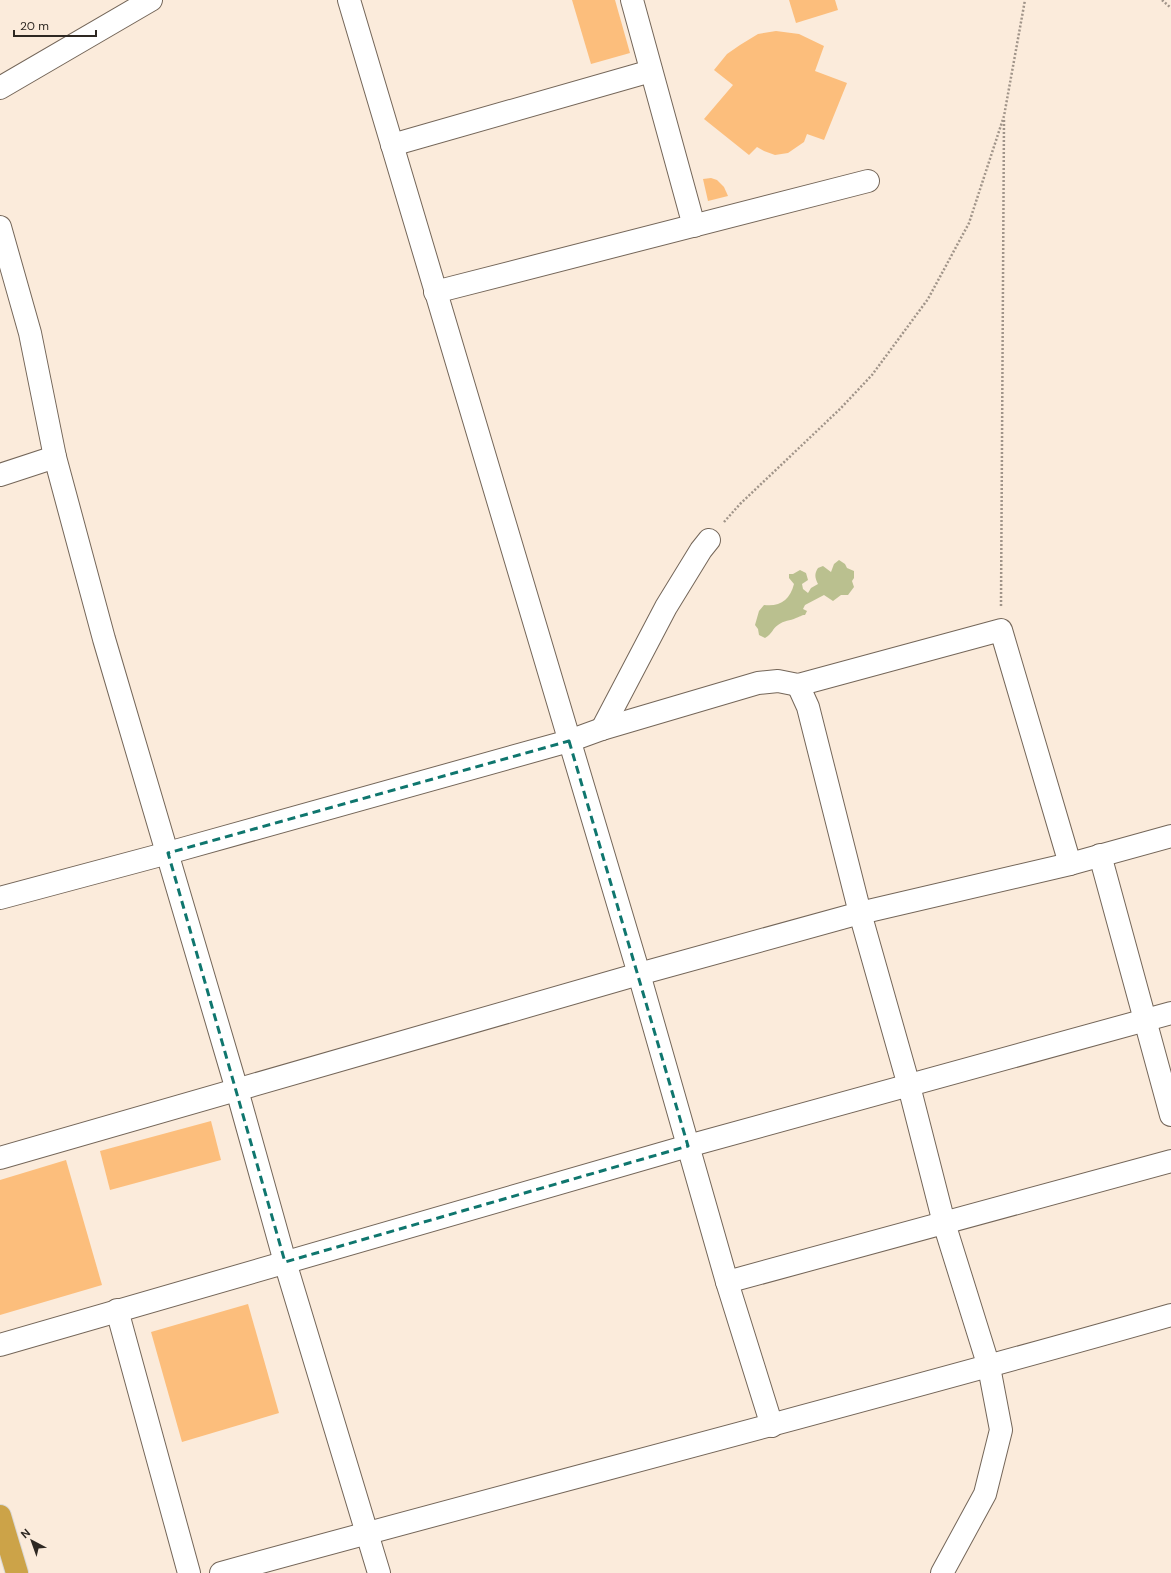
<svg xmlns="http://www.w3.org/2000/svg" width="1171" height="1573" viewBox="0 0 1171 1573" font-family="'DM Sans',sans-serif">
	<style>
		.green { fill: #bac08f }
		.building { fill: #fcbe7c }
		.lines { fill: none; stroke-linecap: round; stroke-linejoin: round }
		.minor-casing { stroke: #746659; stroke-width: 24 }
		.trunk-casing { stroke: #d9d8d7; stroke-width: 24 }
		.path { stroke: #a09489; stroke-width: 2.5; stroke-dasharray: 2 2; stroke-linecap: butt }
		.minor { stroke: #fff; stroke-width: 22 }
		.trunk { stroke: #cca348; stroke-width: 22 }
		.marked { fill: none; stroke: #0f766e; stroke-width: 3; stroke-dasharray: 8 5; stroke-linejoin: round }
	</style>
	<rect width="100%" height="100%" fill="#fbebdb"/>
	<path class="green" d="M 839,560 L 845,564 L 847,568 L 854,571 L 854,578 L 852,581 L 854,587 L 848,595 L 841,595 L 833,601 L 824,595 L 805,605 L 803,609 L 807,611 L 805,615 C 801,615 800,617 796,618 C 790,621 784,620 778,625 C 772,629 773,633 765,638 L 759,635 L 758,629 L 755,625 L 759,611 L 764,605 C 780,607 790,600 794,584 L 789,578 L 789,574 L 793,574 L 800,570 L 806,573 L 808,580 L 802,584 L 803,589 L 808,593 L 811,588 L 818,584 C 815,578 814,574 818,568 L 823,566 L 831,572 L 834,564 Z"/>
	<g class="building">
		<path d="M 572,0 L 615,0 L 630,53 L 591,64 Z"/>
		<path d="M 789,0 L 835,0 L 838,10 L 796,23 Z"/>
		<path d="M 776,31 L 799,34 L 824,46 L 815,71 L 847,83 L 824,140 L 807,134 L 804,142 L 788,153 L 775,155 L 764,151 L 757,147 L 749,155 L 704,119 L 733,85 L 714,70 L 727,54 L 740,45 L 758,34 Z"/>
		<path d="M 711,178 L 717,180 L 724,187 L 728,196 L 708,201 L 703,179 Z"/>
		<path d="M 211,1121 L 221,1160 L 110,1190 L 100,1151 Z"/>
		<path d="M 66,1160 L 102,1285 L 0,1315 L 0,1180 Z"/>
		<path d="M 248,1304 L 279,1413 L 182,1442 L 151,1332 Z"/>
	</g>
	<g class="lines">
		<defs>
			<g id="minor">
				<path d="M 349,0 L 639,974 L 727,1282 L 772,1426"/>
				<path d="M 632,0 L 694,226"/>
				<path d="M 0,88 L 151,0"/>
				<path d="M 392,145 L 651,71"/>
				<path d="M 0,227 L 30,333 L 55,457 L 104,639 L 237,1090 L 285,1262 L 379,1573"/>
				<path d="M 435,292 L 868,181"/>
				<path d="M 0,475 L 55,457"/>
				<path d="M 798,685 L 808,707 L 860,913 L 909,1086 L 944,1223 L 989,1367 L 1001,1430 L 985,1494 L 942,1573"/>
				<path d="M 602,729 L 666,607 L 701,550 L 709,540"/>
				<path d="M 1100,855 L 1171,1115"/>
				<path d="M 0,898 L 168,853 L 569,741 L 602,729 L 758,683 L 778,681 L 798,685 L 1001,630 L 1070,864"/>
				<path d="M 0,1158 L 639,974 L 860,913 L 1070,864 L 1171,836"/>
				<path d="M 727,1282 L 1171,1161"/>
				<path d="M 117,1310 L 189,1573"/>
				<path d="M 0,1345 L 688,1146 L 1171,1013"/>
				<path d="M 221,1573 C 537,1486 855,1405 1171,1315"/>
			</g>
			<path id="trunk" d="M 0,1516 L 17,1573"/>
		</defs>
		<use href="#minor" class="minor-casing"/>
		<use href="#trunk" class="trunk-casing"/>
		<g class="path">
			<path d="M 1162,0 L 1171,8"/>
			<path d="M 724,522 L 740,504 L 840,409 L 872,375 L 928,299 L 969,223 L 1004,116 L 1025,0"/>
			<path d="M 1001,606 L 1004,119"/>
		</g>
		<use href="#minor" class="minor"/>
		<use href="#trunk" class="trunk"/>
	</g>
	<path class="marked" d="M 569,741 L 688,1146 L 285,1262 L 168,853 Z"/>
	<g transform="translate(32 1541) rotate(319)" stroke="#fbebdb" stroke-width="3" paint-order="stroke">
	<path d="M0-3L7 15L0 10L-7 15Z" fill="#2e2822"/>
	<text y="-6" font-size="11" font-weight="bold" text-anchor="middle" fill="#2e2822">N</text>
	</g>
	<path d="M14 30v6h82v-6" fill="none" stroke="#2e2822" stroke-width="2"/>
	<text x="20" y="30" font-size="12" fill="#2e2822" stroke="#fbebdb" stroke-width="3" paint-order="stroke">20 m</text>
</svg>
